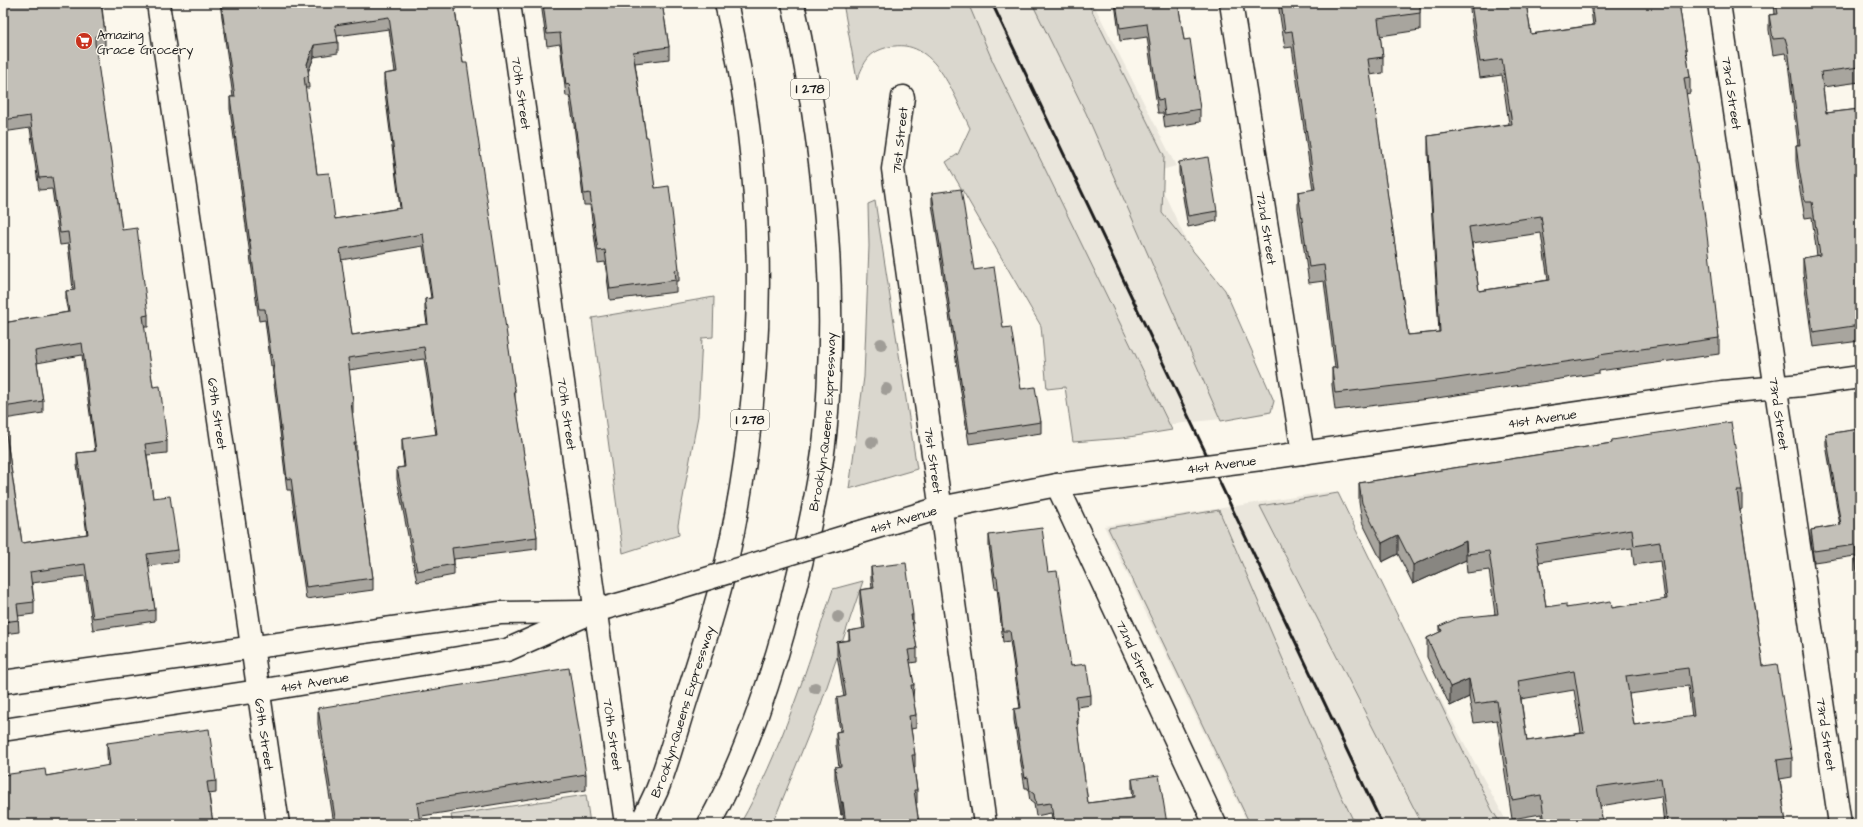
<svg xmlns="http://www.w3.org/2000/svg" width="1863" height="827" viewBox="0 0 1863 827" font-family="'Architects Daughter',sans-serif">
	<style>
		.built { fill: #eae6dc }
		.green { fill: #dad7ce; stroke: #7b7a75 }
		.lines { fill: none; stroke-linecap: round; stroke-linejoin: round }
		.minor-casing { stroke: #1c1c1c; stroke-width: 25 }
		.highway-casing { stroke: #1c1c1c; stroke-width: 25 }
		.minor { stroke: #fbf7ec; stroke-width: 22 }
		.highway { stroke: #fbf7ec; stroke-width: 22 }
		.rail { stroke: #1c1c1c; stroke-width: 3 }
		.minor-bridge-casing { stroke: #1c1c1c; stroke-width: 25; stroke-linecap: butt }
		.minor-bridge { stroke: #fbf7ec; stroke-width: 22 }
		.tree { fill: #a09d97 }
		.wall { fill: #a8a59e; stroke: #1c1c1c; fill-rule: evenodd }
		.shaded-wall { fill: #888681; stroke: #1c1c1c }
		.building { fill: #c3c0b8; stroke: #1c1c1c; fill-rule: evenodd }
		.labels { text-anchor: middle; stroke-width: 3; stroke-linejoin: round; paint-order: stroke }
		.shield { fill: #fbf7ec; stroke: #5f5e5a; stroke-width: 1 }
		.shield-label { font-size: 12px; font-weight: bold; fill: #1c1c1c }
		.poi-label { font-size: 13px; fill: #1c1c1c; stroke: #fbf7ec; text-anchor: start }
		.street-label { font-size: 13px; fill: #1c1c1c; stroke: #fbf7ec }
	</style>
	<rect width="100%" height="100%" fill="#fbf7ec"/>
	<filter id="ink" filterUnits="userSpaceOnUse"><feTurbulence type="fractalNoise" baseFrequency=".025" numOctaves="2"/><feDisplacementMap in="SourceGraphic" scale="8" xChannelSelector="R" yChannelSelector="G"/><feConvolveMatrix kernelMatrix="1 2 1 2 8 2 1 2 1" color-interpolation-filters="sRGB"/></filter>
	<g filter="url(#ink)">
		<g class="built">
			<path d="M 924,3 L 1093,3 L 1176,166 L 1154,172 L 1268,414 L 1090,433 Z"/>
			<path d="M 1328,492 L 1508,824 L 1248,824 L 1104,526 Z"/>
		</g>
		<g class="green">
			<path d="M 843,3 L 968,3 L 993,62 L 1172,430 L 1123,438 L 1073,442 L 1065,387 L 1047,389 L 1041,326 L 946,162 L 958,154 L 970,128 C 954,96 935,36 889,47 C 868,52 865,61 857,80 Z"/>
			<path d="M 1032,3 L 1088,3 L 1164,155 L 1162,213 L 1225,290 L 1274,401 L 1271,412 L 1221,421 L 1086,113 Z"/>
			<path d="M 875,201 L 917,469 L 849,489 L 864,377 L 869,246 L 868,204 Z"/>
			<path d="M 714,297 L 713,337 L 702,338 L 698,416 L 678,525 L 679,535 L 623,553 L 592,318 Z"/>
			<path d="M 1338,493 L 1492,810 L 1501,824 L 1422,824 L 1260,506 Z"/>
			<path d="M 1219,510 L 1341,795 L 1355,824 L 1250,824 L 1108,528 Z"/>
			<path d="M 863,581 L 821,704 L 777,813 L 771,824 L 740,824 C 781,753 807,667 833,589 Z"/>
			<path d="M 586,795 L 590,824 L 453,824 L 451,815 Z"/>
		</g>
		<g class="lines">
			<defs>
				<g id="minor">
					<path id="s1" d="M 158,3 L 278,824"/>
					<path id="s2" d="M 509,3 L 626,824"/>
					<path id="s3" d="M 1231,3 L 1303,453"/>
					<path id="s4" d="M 1719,3 L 1840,824"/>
					<path id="s5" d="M 903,97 L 893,169 L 985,824"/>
					<path id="s6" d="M 1261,459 L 1722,392 L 1803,385 L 1860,377"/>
					<path id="s7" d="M 1057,485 L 1215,824"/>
					<path id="s8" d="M 857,533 L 940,508 L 1057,485 L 1160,472"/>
					<path d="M 3,682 L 500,613 L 586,612"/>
					<path id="s9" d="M 3,730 L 258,691 L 507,650 L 595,611 L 667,591"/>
				</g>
				<g id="highway">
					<path id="s10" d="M 641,824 C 646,813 652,801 657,790 C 669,760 677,728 687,697 C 701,653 716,609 726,564 C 768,380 769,187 726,3"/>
					<path id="s11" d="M 709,824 C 743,761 767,692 786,623 C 800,571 812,519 821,466 C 826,435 828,404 829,373 C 835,249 819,124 793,3"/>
				</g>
			</defs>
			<use href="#minor" class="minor-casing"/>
			<use href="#highway" class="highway-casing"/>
			<use href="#minor" class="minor"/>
			<use href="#highway" class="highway"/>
			<path class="rail" d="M 992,3 L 1382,824"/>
			<defs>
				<g id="minor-bridge">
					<path id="s12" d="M 1160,472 L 1261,459"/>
					<path d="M 667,591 L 857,533"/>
				</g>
			</defs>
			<use href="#minor-bridge" class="minor-bridge-casing"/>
			<use href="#minor-bridge" class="minor-bridge"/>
		</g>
		<g class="tree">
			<circle cx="881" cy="344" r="6"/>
			<circle cx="886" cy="389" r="6"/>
			<circle cx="872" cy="442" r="6"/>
			<circle cx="838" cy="617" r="6"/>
			<circle cx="815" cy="688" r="6"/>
		</g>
		<g class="wall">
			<path d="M 3,3 L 102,3 L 102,7 L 105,34 L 105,46 L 95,47 L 122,230 L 148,315 L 148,327 L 144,327 L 153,387 L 167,441 L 167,453 L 147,455 L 153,498 L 178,550 L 178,562 L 148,566 L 155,610 L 155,621 L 93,630 L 85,576 L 32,583 L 34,602 L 34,614 L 18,616 L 19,632 L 3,634 L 3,323 L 68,312 L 66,303 L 66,291 L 73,290 L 68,244 L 60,245 L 52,189 L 39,190 L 30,128 L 3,132 ZM 82,355 L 95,451 L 77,453 L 77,465 L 87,534 L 22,543 L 4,419 L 43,413 L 43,401 L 37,363 Z"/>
			<path d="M 220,3 L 454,3 L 463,63 L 515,390 L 515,400 L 537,537 L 537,549 L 454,559 L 454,575 L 417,582 L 397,479 L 397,468 L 404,467 L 402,450 L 402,439 L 436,435 L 424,359 L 349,370 L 353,402 L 353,413 L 352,414 L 356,443 L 356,455 L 373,578 L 373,590 L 306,599 L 291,490 L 287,490 L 284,465 L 272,366 L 271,366 L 265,320 L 259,321 L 230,109 L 230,97 L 233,97 ZM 389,29 L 395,72 L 384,74 L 384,85 L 400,208 L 335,219 L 317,174 L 305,88 L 309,88 L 308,72 L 314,57 L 338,53 L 338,42 L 337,36 ZM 423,246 L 431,298 L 425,299 L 425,310 L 427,324 L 352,335 L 341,260 Z"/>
			<path d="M 541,3 L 662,3 L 669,47 L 669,59 L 635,63 L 646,137 L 655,188 L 679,269 L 679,281 L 676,281 L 676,292 L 610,300 L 605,262 L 598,263 L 590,205 L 584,205 L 574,125 L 569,96 L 566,96 L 560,44 L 547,46 Z"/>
			<path d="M 1115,3 L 1178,3 L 1184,40 L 1200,109 L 1200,122 L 1165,128 L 1163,113 L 1158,113 L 1147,37 L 1120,41 Z"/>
			<path d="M 1278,3 L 1420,3 L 1420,30 L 1380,36 L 1383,57 L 1383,73 L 1370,75 L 1408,335 L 1439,332 L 1428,153 L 1428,136 L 1509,124 L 1502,75 L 1480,78 L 1469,3 L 1526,3 L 1531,34 L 1593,25 L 1590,3 L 1679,3 L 1690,77 L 1690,93 L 1686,94 L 1719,338 L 1719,354 L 1599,371 L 1599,373 L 1437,398 L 1335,410 L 1332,385 L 1332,368 L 1335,368 L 1324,281 L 1309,283 L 1298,208 L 1298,192 L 1313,190 L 1292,47 L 1285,48 ZM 1541,233 L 1548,280 L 1479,291 L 1472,243 Z"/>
			<path d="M 1774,3 L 1860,3 L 1860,82 L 1823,87 L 1826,113 L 1860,109 L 1860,341 L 1813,347 L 1803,273 L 1803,258 L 1817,256 L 1812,217 L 1805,218 L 1799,185 L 1796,161 L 1796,145 L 1798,145 L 1788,63 L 1785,53 L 1773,55 L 1769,30 L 1769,15 L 1775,14 Z"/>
			<path d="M 1179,162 L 1217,211 L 1217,221 L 1188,227 L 1179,173 Z"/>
			<path d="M 932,193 L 1003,328 L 1021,389 L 1041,422 L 1041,433 L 969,444 L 932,204 Z"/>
			<path d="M 1860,429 L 1860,598 L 1855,556 L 1814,562 L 1811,540 L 1811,530 L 1840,525 L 1826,445 L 1826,434 Z"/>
			<path d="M 1612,440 L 1742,491 L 1742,509 L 1740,510 L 1763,666 L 1792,758 L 1792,777 L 1780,779 L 1786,824 L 1664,824 L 1661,796 L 1600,806 L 1603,824 L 1542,824 L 1541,814 L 1512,819 L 1497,720 L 1474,723 L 1469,697 L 1450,706 L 1427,657 L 1427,638 L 1440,632 L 1440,626 L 1495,614 L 1489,570 L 1467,573 L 1466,560 L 1413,584 L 1398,554 L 1382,562 L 1362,522 L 1359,502 L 1359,483 L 1612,443 ZM 1632,548 L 1634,565 L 1660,561 L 1665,600 L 1612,608 L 1566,608 L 1546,607 L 1539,562 ZM 1688,686 L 1692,717 L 1634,725 L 1629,694 ZM 1574,690 L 1581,733 L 1527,741 L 1521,699 Z"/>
			<path d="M 989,535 L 1048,572 L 1071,666 L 1091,695 L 1091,705 L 1077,707 L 1078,720 L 1078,731 L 1088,803 L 1133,797 L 1132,789 L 1132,779 L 1167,824 L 1053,824 L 1051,813 L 1036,816 L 1034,804 L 1030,801 L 1028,788 L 1025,788 L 1014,720 L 1014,709 L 1020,708 L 1010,641 L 1003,642 L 997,588 L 995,588 L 989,546 Z"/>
			<path d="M 871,567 L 913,615 L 913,628 L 917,649 L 917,662 L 910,663 L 914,685 L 913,698 L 916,715 L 916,728 L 911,729 L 915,755 L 915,768 L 914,768 L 917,790 L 917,803 L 916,803 L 919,824 L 844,824 L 843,814 L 841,815 L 835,780 L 835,767 L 839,767 L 836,745 L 836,732 L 840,731 L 837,711 L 837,698 L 844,697 L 837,655 L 837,642 L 849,640 L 849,631 L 863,629 L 860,603 L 860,590 L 872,588 L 871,580 Z"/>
			<path d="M 318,708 L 586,774 L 586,790 L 422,816 L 422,818 L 420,818 L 420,824 L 334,824 L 318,724 Z"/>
			<path d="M 107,743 L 216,781 L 216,793 L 209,794 L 213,824 L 3,824 L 46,776 L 108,766 L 107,754 Z"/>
		</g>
		<g class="shaded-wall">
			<path d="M 314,45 L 314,57 L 307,75 L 307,64 Z"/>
			<path d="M 1398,535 L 1398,554 L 1382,562 L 1382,543 Z"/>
			<path d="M 1466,541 L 1466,560 L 1413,584 L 1413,565 Z"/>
			<path d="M 1469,679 L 1469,697 L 1450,706 L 1450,687 Z"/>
			<path d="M 841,802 L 843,802 L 843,814 L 841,815 Z"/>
		</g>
		<g class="building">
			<path d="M 3,3 L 101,3 L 105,34 L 95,36 L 95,43 L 122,230 L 137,228 L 148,315 L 143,316 L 153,387 L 160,386 L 167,441 L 145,444 L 153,498 L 170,496 L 178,550 L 147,554 L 155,610 L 93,618 L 85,564 L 30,572 L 34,602 L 17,604 L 19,620 L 3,622 L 3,413 L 22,543 L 88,534 L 77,453 L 96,451 L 82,343 L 35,351 L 43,401 L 3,407 L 3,323 L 69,312 L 66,291 L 75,290 L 68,232 L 60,233 L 52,177 L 39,178 L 30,116 L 3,120 Z"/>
			<path d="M 221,3 L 454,3 L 463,63 L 467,63 L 515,390 L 514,391 L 537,537 L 452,548 L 454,564 L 417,571 L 397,468 L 405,467 L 402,439 L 437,434 L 424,347 L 348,358 L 353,402 L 351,402 L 356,443 L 354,443 L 373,578 L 306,587 L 291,478 L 287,479 L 284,453 L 272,354 L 271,355 L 265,309 L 259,309 L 230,97 L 235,97 ZM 389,17 L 397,72 L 384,74 L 401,208 L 335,219 L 329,173 L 317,174 L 304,77 L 309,76 L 307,64 L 314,45 L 338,42 L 335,25 ZM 423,234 L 432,298 L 425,299 L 428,324 L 352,335 L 340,249 Z"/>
			<path d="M 543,3 L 662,3 L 669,47 L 633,52 L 646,137 L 648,137 L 655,188 L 669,186 L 679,269 L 675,270 L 676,280 L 610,289 L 605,250 L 598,251 L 590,193 L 584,194 L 574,114 L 569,84 L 566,85 L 560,33 L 547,34 Z"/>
			<path d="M 1116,3 L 1178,3 L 1184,40 L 1190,39 L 1200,109 L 1165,115 L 1163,99 L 1158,100 L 1147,24 L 1120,28 Z"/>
			<path d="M 1281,3 L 1420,3 L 1420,13 L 1378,19 L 1383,57 L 1368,59 L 1408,335 L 1440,332 L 1428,136 L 1512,124 L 1502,59 L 1480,62 L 1471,3 L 1526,3 L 1531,34 L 1595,25 L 1592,3 L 1679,3 L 1690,77 L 1684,78 L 1705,218 L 1719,338 L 1599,355 L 1599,357 L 1437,381 L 1335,393 L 1332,368 L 1337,368 L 1324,265 L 1309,267 L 1298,192 L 1315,189 L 1292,31 L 1285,32 ZM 1541,216 L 1550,280 L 1479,291 L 1469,227 Z"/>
			<path d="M 1776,3 L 1860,3 L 1860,67 L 1821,72 L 1826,113 L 1860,109 L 1860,325 L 1813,332 L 1803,258 L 1820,255 L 1812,202 L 1805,202 L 1799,169 L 1796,145 L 1800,145 L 1788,48 L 1785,38 L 1773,39 L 1769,15 L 1778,14 Z"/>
			<path d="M 1208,157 L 1217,211 L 1188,216 L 1179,162 Z"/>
			<path d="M 961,189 L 974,270 L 994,267 L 1003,328 L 1011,327 L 1021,389 L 1035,387 L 1041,422 L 969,433 L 932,193 Z"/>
			<path d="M 1731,422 L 1742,491 L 1737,491 L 1763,666 L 1777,664 L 1792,758 L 1777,760 L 1786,824 L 1667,824 L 1661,778 L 1597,787 L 1603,824 L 1545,824 L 1541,795 L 1512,800 L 1497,701 L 1474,704 L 1469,679 L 1450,687 L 1427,638 L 1442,631 L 1440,626 L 1458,618 L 1498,614 L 1489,551 L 1467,554 L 1466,541 L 1413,565 L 1398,535 L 1382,543 L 1362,503 L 1359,483 L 1612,443 L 1612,440 ZM 1632,529 L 1634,546 L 1660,542 L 1667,599 L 1612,608 L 1611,601 L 1566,608 L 1566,604 L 1546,607 L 1536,544 ZM 1688,668 L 1694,716 L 1634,725 L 1626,676 ZM 1574,671 L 1584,733 L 1527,741 L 1518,681 Z"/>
			<path d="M 1860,429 L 1860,588 L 1855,545 L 1814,551 L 1811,530 L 1841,525 L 1826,434 Z"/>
			<path d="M 1042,528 L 1048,572 L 1057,571 L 1071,666 L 1086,664 L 1091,695 L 1076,697 L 1078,720 L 1077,721 L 1088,803 L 1135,797 L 1132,779 L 1159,775 L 1167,824 L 1054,824 L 1051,803 L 1036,805 L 1034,794 L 1030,791 L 1028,777 L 1025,778 L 1014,709 L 1021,708 L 1010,631 L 1003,631 L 997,577 L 995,577 L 989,535 Z"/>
			<path d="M 906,563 L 913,615 L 911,615 L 917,649 L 908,650 L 914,685 L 911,685 L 916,715 L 909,716 L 915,755 L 912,755 L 917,790 L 914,790 L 919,824 L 846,824 L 843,802 L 841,802 L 835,767 L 841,766 L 836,732 L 842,731 L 837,698 L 846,696 L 837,642 L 850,640 L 849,631 L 865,628 L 860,590 L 874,588 L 871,567 Z"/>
			<path d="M 569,668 L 586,774 L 422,801 L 422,802 L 417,803 L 420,824 L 336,824 L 318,708 Z"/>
			<path d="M 209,729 L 216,781 L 207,782 L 213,824 L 139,824 L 138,821 L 119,824 L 3,824 L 3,775 L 45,769 L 46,776 L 110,765 L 107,743 Z"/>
		</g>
	</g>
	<defs>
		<symbol id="supermarket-disc" viewBox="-11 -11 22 22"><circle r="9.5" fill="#c8321e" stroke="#fbf7ec"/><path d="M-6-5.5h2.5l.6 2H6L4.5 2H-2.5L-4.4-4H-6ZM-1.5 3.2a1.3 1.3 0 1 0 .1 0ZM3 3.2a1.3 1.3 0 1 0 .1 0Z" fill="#fff"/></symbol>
	</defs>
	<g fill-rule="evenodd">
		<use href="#supermarket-disc" x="74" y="31" width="20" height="20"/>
	</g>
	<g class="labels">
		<g class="shield">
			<rect x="791" y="79" width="38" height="20" rx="3"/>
			<rect x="731" y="410" width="38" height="20" rx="3"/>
		</g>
		<g class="shield-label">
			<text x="810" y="93">I 278</text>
			<text x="750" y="424">I 278</text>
		</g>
		<g class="poi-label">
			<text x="97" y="39">Amazing<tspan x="97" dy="15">Grace Grocery</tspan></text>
		</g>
		<g class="street-label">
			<text dy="5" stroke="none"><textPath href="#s2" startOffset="91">70th Street</textPath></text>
			<text dy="5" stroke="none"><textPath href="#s4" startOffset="91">73rd Street</textPath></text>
			<text transform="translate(899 140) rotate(-84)" y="5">71st Street</text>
			<text dy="5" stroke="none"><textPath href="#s3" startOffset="228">72nd Street</textPath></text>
			<text dy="5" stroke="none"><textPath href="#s4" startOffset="415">73rd Street</textPath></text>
			<text dy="5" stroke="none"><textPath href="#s1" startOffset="415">69th Street</textPath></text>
			<text dy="5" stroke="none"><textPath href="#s2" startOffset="415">70th Street</textPath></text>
			<text dy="5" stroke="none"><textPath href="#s6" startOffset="284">41st Avenue</textPath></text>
			<text dy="5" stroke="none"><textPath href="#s11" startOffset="421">Brooklyn-Queens Expressway</textPath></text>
			<text dy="5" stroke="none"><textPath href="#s5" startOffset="367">71st Street</textPath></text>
			<text dy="5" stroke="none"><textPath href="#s12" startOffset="62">41st Avenue</textPath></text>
			<text dy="5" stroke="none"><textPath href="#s8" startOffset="48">41st Avenue</textPath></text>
			<text dy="5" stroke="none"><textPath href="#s7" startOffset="187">72nd Street</textPath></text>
			<text dy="5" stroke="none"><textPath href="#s9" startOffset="315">41st Avenue</textPath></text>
			<text dy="5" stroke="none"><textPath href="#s10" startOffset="120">Brooklyn-Queens Expressway</textPath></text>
			<text dy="5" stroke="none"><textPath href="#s1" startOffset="739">69th Street</textPath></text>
			<text dy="5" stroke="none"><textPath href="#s2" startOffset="739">70th Street</textPath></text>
			<text dy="5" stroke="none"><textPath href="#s4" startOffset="739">73rd Street</textPath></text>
		</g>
	</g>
	<rect width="1863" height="827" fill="none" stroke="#fbf7ec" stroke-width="16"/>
	<rect x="8" y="8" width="1847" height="811" fill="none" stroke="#1c1c1c" stroke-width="1.5" filter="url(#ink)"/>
</svg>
